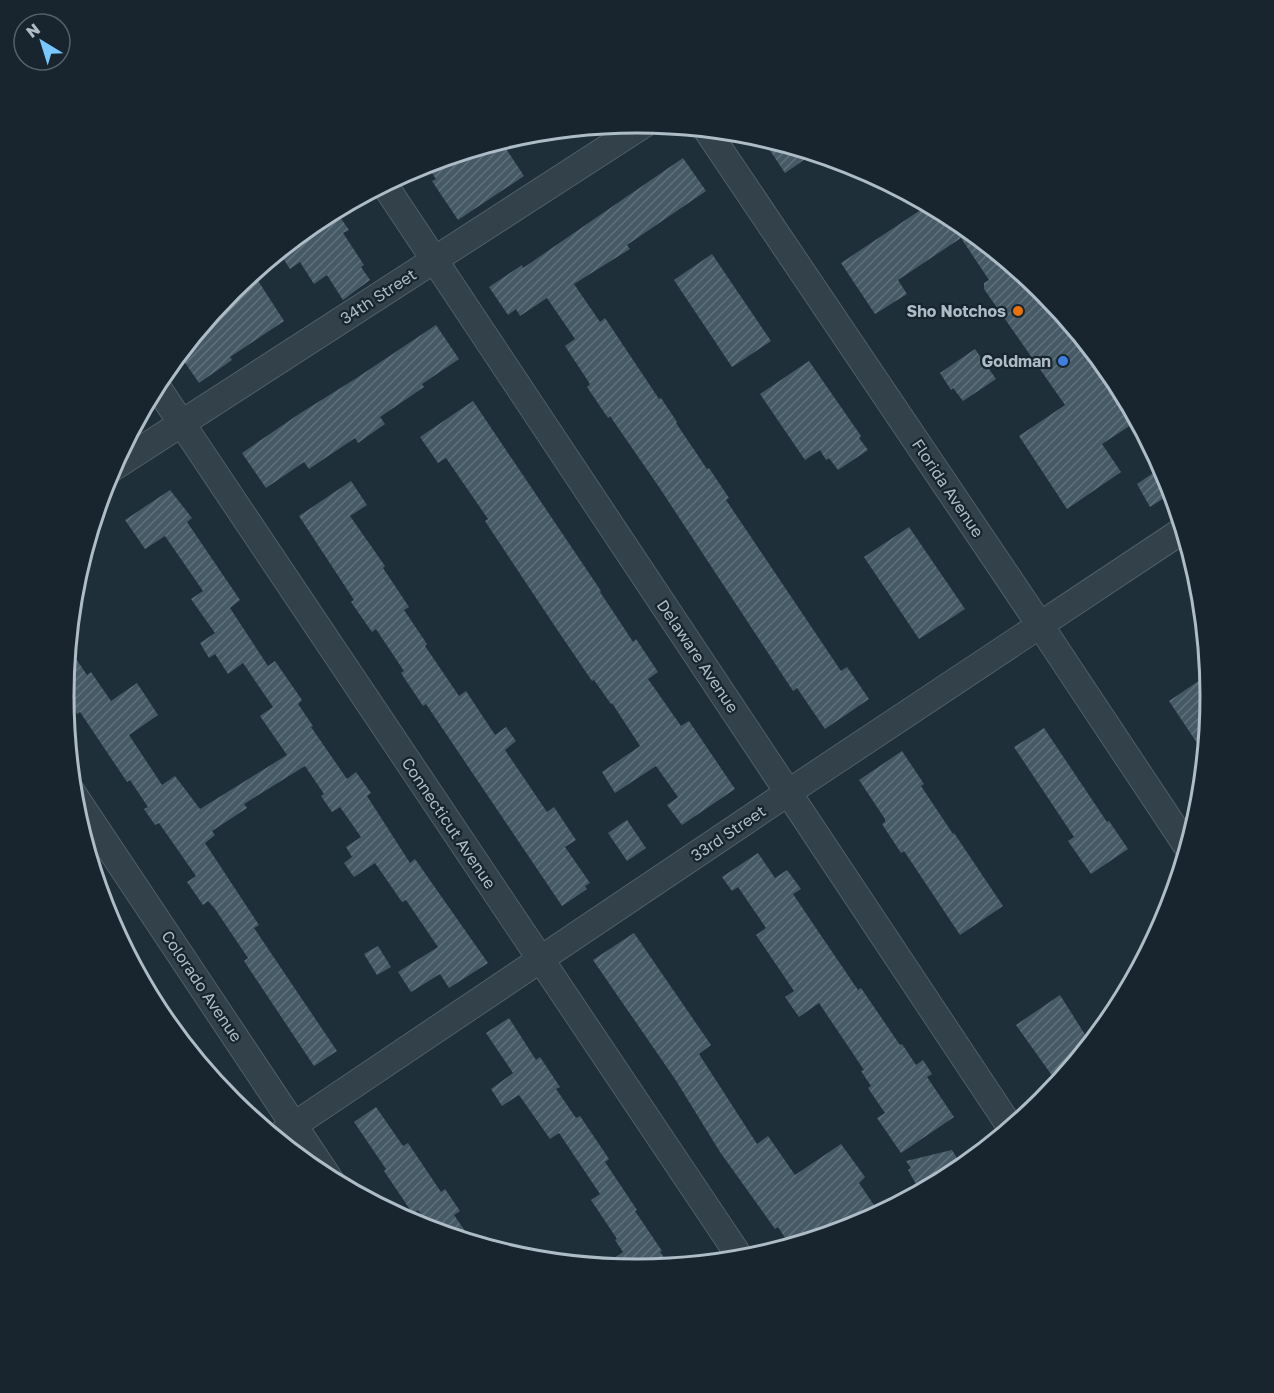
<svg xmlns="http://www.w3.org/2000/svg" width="1274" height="1393" viewBox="0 0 1274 1393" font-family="'Golos Text',sans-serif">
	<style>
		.building { fill: url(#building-hatch) }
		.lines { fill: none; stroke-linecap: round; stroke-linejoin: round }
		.minor-casing { stroke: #505e68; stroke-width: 28 }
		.minor { stroke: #32414a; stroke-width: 26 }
		.food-dot { fill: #e8710a; stroke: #18252e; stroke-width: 2 }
		.shop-dot { fill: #3f7fe0; stroke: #18252e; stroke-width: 2 }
		.labels { text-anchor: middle; stroke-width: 4.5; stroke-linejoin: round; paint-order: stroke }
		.street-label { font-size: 16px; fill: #adbcc7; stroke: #18252e }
		.poi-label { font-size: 16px; font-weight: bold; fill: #adbcc7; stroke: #18252e; text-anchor: end }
		.rim { fill: none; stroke: #adbcc7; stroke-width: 3 }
	</style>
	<defs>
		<pattern id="building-hatch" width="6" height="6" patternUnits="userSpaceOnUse" patternTransform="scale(1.5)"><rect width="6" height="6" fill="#465a66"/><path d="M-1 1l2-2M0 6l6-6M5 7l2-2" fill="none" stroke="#5e707a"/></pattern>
	</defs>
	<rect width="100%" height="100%" fill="#1f2f3a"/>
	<g class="building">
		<path d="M 761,137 L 814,153 L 785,173 Z"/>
		<path d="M 501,141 L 524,176 L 458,220 L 432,181 L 436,179 L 425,164 L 447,157 L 453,165 L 481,147 Z"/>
		<path d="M 683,158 L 706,191 L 627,245 L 630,249 L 574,284 L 600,322 L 605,318 L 659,399 L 661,398 L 677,422 L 676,423 L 707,469 L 709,468 L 729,498 L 726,500 L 841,671 L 847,667 L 869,699 L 825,729 L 797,688 L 793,691 L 659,487 L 610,416 L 608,418 L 587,387 L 590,384 L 565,346 L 575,339 L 547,298 L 520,316 L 516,309 L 508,315 L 489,287 L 522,265 L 523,268 Z"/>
		<path d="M 928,205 L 956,219 L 1043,291 L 1083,339 L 1078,343 L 1106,383 L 1114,378 L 1137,421 L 1102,444 L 1121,472 L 1067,509 L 1019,436 L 1065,405 L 984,289 L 984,283 L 989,280 L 961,238 L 898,280 L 907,294 L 875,314 L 841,263 Z"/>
		<path d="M 335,210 L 349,230 L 343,233 L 364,265 L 361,267 L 370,280 L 343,300 L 327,275 L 314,284 L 300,262 L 290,269 L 279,252 L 318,219 Z"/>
		<path d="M 712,254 L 771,341 L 732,367 L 674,280 Z"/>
		<path d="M 253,273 L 284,321 L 230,357 L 232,360 L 199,383 L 179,354 L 231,290 Z"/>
		<path d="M 436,325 L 459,359 L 422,384 L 424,387 L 380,417 L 385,424 L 358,443 L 355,438 L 309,469 L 304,462 L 266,488 L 242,453 L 299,414 L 355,379 Z"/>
		<path d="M 975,349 L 996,379 L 963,401 L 953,388 L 951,390 L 940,373 Z"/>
		<path d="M 809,361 L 861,436 L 859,438 L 868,450 L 838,470 L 829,458 L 826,460 L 820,450 L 805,460 L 760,394 Z"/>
		<path d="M 473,401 L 601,591 L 600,592 L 622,625 L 633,642 L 636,639 L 658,672 L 648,679 L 681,726 L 689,721 L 735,789 L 682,825 L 667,805 L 678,797 L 656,766 L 615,793 L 602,772 L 640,746 L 612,703 L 611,704 L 594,680 L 592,681 L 556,628 L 485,521 L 488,519 L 446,458 L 438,463 L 420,437 Z"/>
		<path d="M 1162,467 L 1172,493 L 1150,507 L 1137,484 Z"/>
		<path d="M 351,481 L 367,505 L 350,516 L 385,566 L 383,568 L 409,607 L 404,610 L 427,644 L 425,646 L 459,696 L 466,691 L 495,735 L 506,727 L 516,741 L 505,750 L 547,812 L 554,807 L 576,840 L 565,847 L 590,883 L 585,886 L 587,889 L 562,906 L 426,704 L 423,706 L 401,673 L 404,671 L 376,629 L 372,632 L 351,602 L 354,600 L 299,516 Z"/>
		<path d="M 170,490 L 192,518 L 187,522 L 240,600 L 230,608 L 268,666 L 275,661 L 302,700 L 298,704 L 313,726 L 311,727 L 347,779 L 356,772 L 371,793 L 367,796 L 410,863 L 415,859 L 488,963 L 449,988 L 440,974 L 411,992 L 398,972 L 438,947 L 406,900 L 402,902 L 375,863 L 354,877 L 344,863 L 352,857 L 346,847 L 361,837 L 340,807 L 332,812 L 321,796 L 324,794 L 305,766 L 244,804 L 247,808 L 212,831 L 215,835 L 205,843 L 259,925 L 254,928 L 337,1051 L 314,1066 L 244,961 L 248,958 L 215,909 L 208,901 L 203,905 L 187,882 L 196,876 L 159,823 L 155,825 L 144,809 L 148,807 L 130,780 L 127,782 L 80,712 L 77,714 L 71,704 L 64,710 L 63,696 L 68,647 L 87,675 L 91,672 L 111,701 L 137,683 L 158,715 L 129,735 L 162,785 L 175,776 L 200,809 L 287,755 L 260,716 L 273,707 L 243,663 L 228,674 L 215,654 L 209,658 L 200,643 L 215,633 L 191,599 L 203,591 L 165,536 L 145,549 L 125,520 Z"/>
		<path d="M 909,527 L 965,609 L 919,639 L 864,557 Z"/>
		<path d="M 1209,674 L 1211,697 L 1205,755 L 1169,701 Z"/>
		<path d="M 1044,728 L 1107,822 L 1109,821 L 1128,849 L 1091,874 L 1068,841 L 1074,837 L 1014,747 Z"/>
		<path d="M 902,751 L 924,784 L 921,786 L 953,834 L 954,833 L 1003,906 L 960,935 L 904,851 L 901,853 L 882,824 L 885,822 L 885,819 L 859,780 Z"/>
		<path d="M 627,820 L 646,848 L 627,861 L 608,833 Z"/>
		<path d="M 758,853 L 775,878 L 787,870 L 801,889 L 793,894 L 822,937 L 858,990 L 861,988 L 900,1045 L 902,1044 L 916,1065 L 923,1060 L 932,1074 L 927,1077 L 954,1117 L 901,1153 L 877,1118 L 885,1113 L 868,1088 L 871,1086 L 861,1071 L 864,1070 L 819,1003 L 799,1017 L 785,997 L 794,991 L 756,935 L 766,928 L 738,887 L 732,891 L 722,877 Z"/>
		<path d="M 634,933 L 711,1045 L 699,1054 L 757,1144 L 768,1136 L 795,1175 L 841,1144 L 865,1177 L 859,1183 L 880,1214 L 856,1227 L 791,1247 L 778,1227 L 775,1229 L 720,1152 L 675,1079 L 593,960 Z"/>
		<path d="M 378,946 L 391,967 L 377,975 L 364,954 Z"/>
		<path d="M 1060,995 L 1091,1044 L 1058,1084 L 1016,1025 Z"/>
		<path d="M 509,1018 L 536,1060 L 540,1057 L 560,1087 L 556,1089 L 576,1118 L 580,1116 L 609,1159 L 605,1162 L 637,1210 L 635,1211 L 662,1251 L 660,1252 L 671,1267 L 637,1270 L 601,1267 L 623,1252 L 615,1240 L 617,1239 L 591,1200 L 600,1194 L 559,1133 L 550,1139 L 519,1095 L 502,1106 L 491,1089 L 513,1073 L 486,1033 Z"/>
		<path d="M 376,1107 L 403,1146 L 408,1143 L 441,1192 L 445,1189 L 460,1211 L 454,1215 L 474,1244 L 430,1231 L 430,1227 L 418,1210 L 413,1214 L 384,1171 L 386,1169 L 354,1122 Z"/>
		<path d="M 952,1150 L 963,1168 L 921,1193 L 908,1170 L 911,1168 L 906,1161 Z"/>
	</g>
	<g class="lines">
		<defs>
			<g id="minor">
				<path d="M 706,129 L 1040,625 L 1188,848"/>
				<path d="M 384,184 L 1011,1128"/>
				<path d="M 156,385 L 742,1260"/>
				<path d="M 111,469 L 646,123"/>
				<path d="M 72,792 L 331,1181"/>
				<path d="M 275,1138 L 789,792 L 1183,530"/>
			</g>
		</defs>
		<use href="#minor" class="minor-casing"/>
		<use href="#minor" class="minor"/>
	</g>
	<circle class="food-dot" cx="1018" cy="311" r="6"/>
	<circle class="shop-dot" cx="1063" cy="361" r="6"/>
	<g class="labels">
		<g class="street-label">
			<text transform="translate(378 296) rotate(-33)" y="6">34th Street</text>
			<text transform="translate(948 488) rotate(56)" y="6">Florida Avenue</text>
			<text transform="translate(698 656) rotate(56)" y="6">Delaware Avenue</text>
			<text transform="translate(449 823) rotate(56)" y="6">Connecticut Avenue</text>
			<text transform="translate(728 833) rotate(-34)" y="6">33rd Street</text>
			<text transform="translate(202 986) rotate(56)" y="6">Colorado Avenue</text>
		</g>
		<g class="poi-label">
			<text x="1006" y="317">Sho Notchos</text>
			<text x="1051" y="367">Goldman</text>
		</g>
	</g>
	<path d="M0 0H1274V1393H0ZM74 696a563 563 0 1 1 1126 0a563 563 0 1 1-1126 0Z" fill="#18252e" fill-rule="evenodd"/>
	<path class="rim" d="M74 696a563 563 0 1 1 1126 0a563 563 0 1 1-1126 0Z"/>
	<g transform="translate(42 42) rotate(322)"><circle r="28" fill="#18252e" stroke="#54616b" stroke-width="1.5"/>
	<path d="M0-4.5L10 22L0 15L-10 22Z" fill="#79c7ff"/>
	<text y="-9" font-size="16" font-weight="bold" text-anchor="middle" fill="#adbcc7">N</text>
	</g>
</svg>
